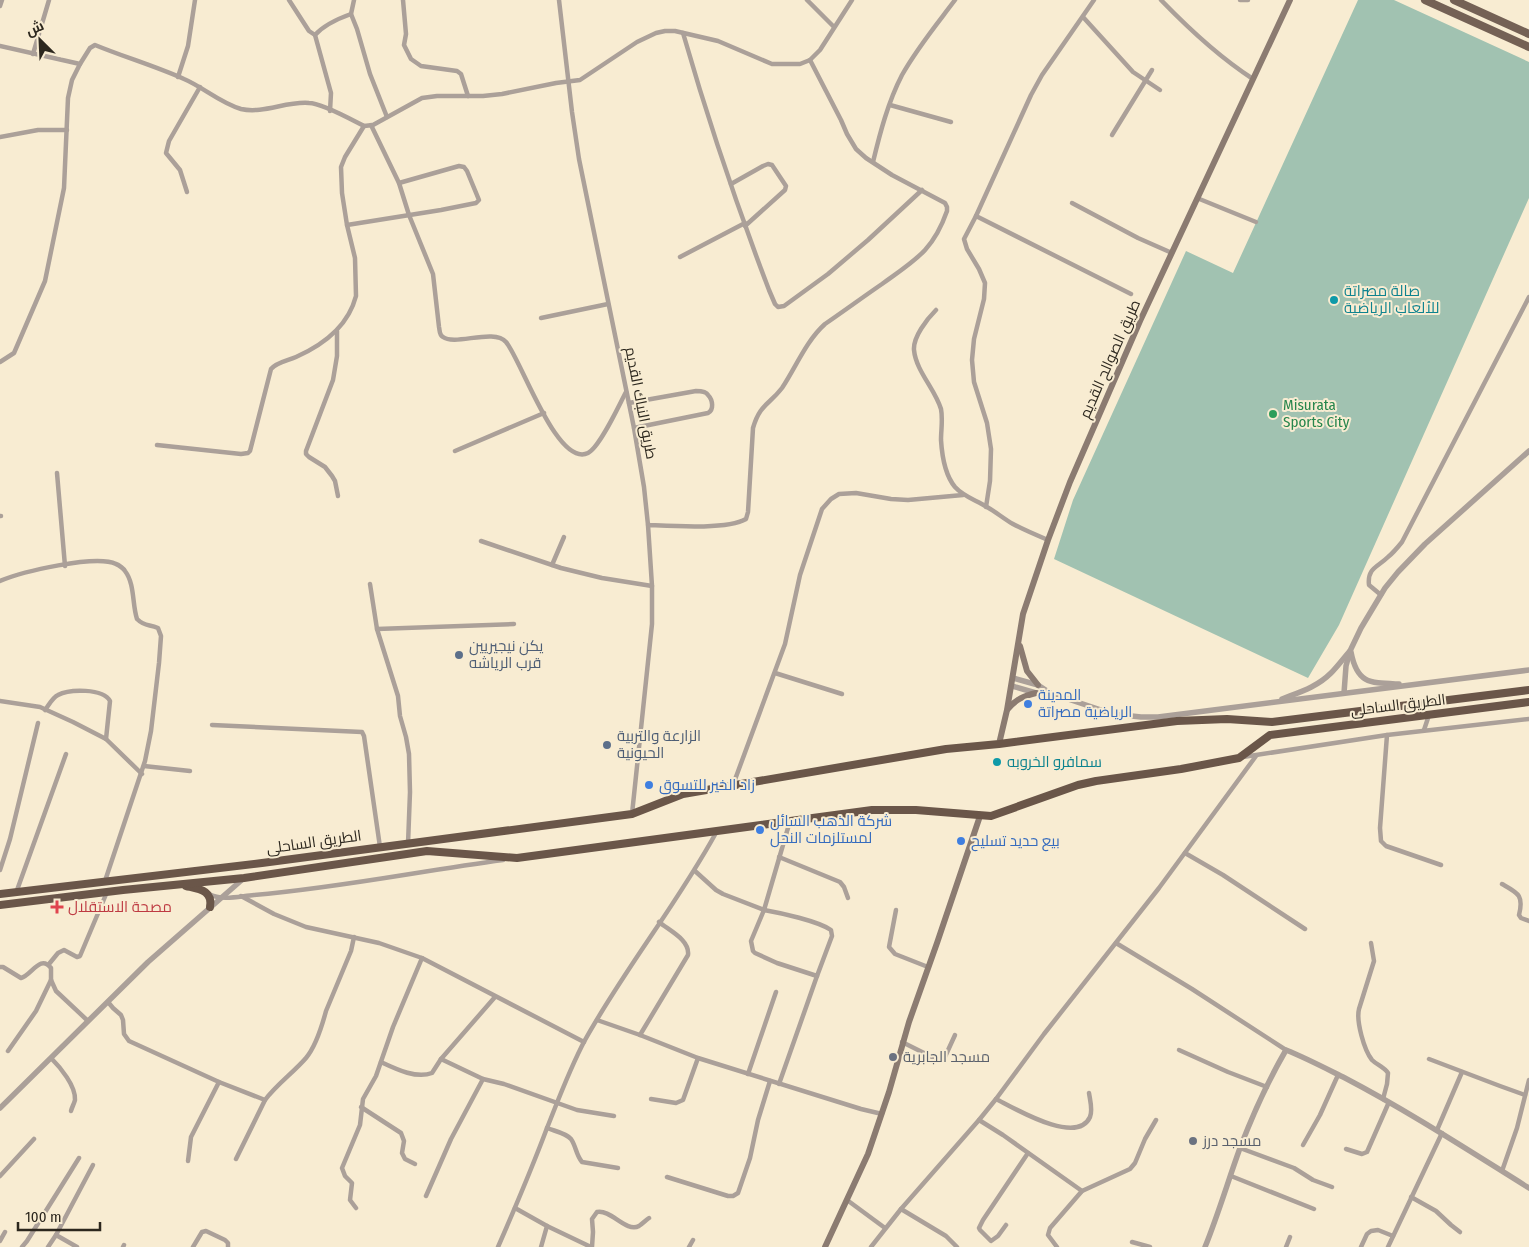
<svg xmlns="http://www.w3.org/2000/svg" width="1529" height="1247" viewBox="0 0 1529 1247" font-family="'Fira Sans Condensed',Cairo,sans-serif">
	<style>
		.green { fill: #a1c2b1 }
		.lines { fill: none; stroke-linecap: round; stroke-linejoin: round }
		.minor { stroke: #aba099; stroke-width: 4.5 }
		.tertiary { stroke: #aba099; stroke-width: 5.5 }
		.secondary { stroke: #8b7b71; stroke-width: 6 }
		.primary { stroke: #746155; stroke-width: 8 }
		.trunk { stroke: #6a5649; stroke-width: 8 }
		.culture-dot { fill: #0f9aa8; stroke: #f8ecd2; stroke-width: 2 }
		.leisure-dot { fill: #2e9e5b; stroke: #f8ecd2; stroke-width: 2 }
		.service-dot { fill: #5c6f8a; stroke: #f8ecd2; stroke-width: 2 }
		.shop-dot { fill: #3f7fe0; stroke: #f8ecd2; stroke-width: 2 }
		.health-dot { fill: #e0444e; stroke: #f8ecd2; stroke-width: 2 }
		.worship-dot { fill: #6b7280; stroke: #f8ecd2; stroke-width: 2 }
		.labels { text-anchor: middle; stroke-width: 4; stroke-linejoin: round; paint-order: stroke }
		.culture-label { font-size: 15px; fill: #0d838f; stroke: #f8ecd2; text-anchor: start }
		.street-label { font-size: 15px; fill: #2c271e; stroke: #f8ecd2 }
		.leisure-label { font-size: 15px; fill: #27864d; stroke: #f8ecd2; text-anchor: start }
		.service-label { font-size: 15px; fill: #4e5e75; stroke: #f8ecd2; text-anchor: start }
		.shop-label { font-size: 15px; fill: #366cbe; stroke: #f8ecd2; text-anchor: start }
		.health-label { font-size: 15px; fill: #be3a42; stroke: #f8ecd2; text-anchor: start }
		.worship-label { font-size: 15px; fill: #5b616d; stroke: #f8ecd2; text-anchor: start }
	</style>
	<rect width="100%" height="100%" fill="#f8ecd2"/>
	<path class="green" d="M 1358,0 L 1394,0 L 1529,62 L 1529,198 L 1339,625 L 1308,678 L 1054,559 L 1073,500 L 1186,251 L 1233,273 Z"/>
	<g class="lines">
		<g class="minor">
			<path d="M 289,0 L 309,31 L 315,35"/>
			<path d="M 354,0 L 351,14 L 357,29 L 370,74 L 387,117"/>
			<path d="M 403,0 L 406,34 L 404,45 L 411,59 L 421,66 L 457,71 L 461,74 L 468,96"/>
			<path d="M 559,0 L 572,112 L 579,159 L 634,428 L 644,487 L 648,525 L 652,586 L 652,624 L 632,814"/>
			<path d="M 807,0 L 834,27"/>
			<path d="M 1161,0 C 1189,29 1219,57 1253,79"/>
			<path d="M 1240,0 L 1248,0"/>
			<path d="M 0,6 L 2,0"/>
			<path d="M 1083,17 L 1133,72 L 1160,90"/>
			<path d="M 683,33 C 708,120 737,206 769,290 L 775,304 L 778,307 L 784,306 L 828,274 L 868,240 L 922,190"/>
			<path d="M 0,46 L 80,64 L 90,48 L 95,45 C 124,57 155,66 184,79 C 203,87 220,103 241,109 C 264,114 286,101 309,103 C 322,103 352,120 364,126 L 373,125 L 422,98 L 437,96 L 483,96 L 502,94 L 556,83 L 580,80 L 637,42 L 656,33 L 665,31 L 675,31 L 718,41 L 772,64 L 800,64 L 810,60 L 820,50 L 852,0"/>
			<path d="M 33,54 L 49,0"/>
			<path d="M 178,77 L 188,46 L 195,0"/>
			<path d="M 890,105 L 951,122"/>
			<path d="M 330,111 L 331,93 L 315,35 C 324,25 337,19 351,14"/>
			<path d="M 371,125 L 399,183 L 409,215 L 433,274 L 439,327 C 440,331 439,335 443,337 C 455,346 494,328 506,342 C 521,359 557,468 588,453 C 600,447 619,405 626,392"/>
			<path d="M 1112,135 L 1152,70"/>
			<path d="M 0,137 L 38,130 L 67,130"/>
			<path d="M 873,162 C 880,133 888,102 902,75 C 917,48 937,24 955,0"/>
			<path d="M 731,184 L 763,166 L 768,164 L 772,165 L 786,186 L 785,190 L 745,226"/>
			<path d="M 187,192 L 180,170 L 166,153 L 169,141 L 200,87"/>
			<path d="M 1197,198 L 1256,222"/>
			<path d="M 1072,203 L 1138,238 L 1172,253"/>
			<path d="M 976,216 L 1131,294"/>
			<path d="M 347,225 L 441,210 L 476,203 L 479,200 L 467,171 L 464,167 L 459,166 L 399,183"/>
			<path d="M 680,257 L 745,223"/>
			<path d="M 936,310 C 927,319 913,337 914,350 C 916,371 935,389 941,409 C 943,419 941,430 941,440 C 942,456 945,475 955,487 C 964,497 976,500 987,507 C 996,512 1004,519 1013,524 C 1024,530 1036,535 1048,540"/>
			<path d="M 541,318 L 608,304"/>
			<path d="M 337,331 L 337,356 L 333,380 L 306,451 L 306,454 L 309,457 L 325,467 L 332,476 L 335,481 L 338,496"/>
			<path d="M 0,362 L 14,353 L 45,281 L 64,188 L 68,98 L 72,80 L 80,64"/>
			<path d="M 629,403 L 696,391 C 700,391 706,391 708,395 C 713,400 714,410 708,413 L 634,428"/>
			<path d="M 157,445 L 241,454 L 248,453 L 250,451 L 271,369 C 277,362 287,361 296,357 C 323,345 348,327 356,296 L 355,258 L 347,225 L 342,193 L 341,167 L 345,157 L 364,126"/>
			<path d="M 455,451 L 544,413"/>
			<path d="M 57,473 L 65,566"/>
			<path d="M 986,507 L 990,481 L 991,449 L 987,423 L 974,382 L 972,360 L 974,339 L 984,299 L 985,283 L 979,269 L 967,249 L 964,239 L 976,216 L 1031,95 L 1042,75 L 1094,0"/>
			<path d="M 0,516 L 1,516"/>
			<path d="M 648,525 C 671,526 727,530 746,519 L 748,512 L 753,428 C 760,404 769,405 782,388 C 796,367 806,341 825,324 C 844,311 863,297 882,284 C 915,260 933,251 947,211 L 947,207 L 945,203 L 892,175 L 866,158 L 856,149 L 847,134 L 841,120 L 810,60"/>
			<path d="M 481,541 L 561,568 L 602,578 L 652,586"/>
			<path d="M 552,565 L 564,537"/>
			<path d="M 0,581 C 21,572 96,554 116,564 C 119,565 124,569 125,571 C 135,584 132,604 137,619 C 145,627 149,624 158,628 L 161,636 L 159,663 L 151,731 L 145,761 L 105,881"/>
			<path d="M 370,584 L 377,629 L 398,696 L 400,716 L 406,737 L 409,754 L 410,792 L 408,844"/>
			<path d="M 1381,595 L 1369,585 C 1367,568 1378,567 1388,557 C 1393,553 1398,547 1402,542 L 1529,297"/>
			<path d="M 377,629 L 514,624"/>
			<path d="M 775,673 L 842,694"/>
			<path d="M 0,701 L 40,707 L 73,722 L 106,739 L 142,774"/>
			<path d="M 45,710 C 49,705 52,698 58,695 C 69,689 103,688 110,701 L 106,739"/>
			<path d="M 212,725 L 362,732 L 364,736 L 380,847"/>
			<path d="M 1424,730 L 1429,715"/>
			<path d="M 1387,735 L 1380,828 L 1381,841 L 1386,846 L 1441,865"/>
			<path d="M 1243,757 L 1387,735 L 1529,719"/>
			<path d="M 144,766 L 190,771"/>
			<path d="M 733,785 L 785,644 L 800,575 L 822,509 L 831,499 L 839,494 L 856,493 L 891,499 L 908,500 L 963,495"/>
			<path d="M 1185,853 L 1223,875 L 1305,929"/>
			<path d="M 779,857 L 840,882 L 844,887 L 848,898"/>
			<path d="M 0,870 L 10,839 L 38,723"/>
			<path d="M 695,871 L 716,890 L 723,894 L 764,910 L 751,941 L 753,951 L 755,953 L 777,963 L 817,976 L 832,936 L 831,930 C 818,921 781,913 764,910 L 790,821"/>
			<path d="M 1502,884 C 1518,893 1524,895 1519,915 L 1521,918 L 1529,921"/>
			<path d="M 16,893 L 66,754"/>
			<path d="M 209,894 C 222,901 240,896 254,895 C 338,888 420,871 503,860"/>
			<path d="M 241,896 L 274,914 L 306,927 L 379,943 L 422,958 L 584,1042"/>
			<path d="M 896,910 L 889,947 L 895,954 L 928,967"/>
			<path d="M 1116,943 L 1192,989 L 1286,1050"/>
			<path d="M 1371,943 L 1374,961 L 1359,1009 C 1356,1021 1364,1050 1372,1060 C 1377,1065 1384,1067 1388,1073 L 1387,1084 L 1383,1099"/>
			<path d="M 49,964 L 58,953 L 64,950 L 77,957 L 80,956 L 107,892"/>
			<path d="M 0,967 L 3,967 L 21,978 C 32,975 40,954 51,968 L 51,980 L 56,991 L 88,1021"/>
			<path d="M 108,1002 L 113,1008 L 121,1015 L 123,1020 L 124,1034 L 129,1041 L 219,1082 L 265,1100 C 277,1084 293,1073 306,1058 C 316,1046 322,1026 326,1011 L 351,951 L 354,937"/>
			<path d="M 597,1020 L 640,1035 L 698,1058 L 861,1109 L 882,1114"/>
			<path d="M 640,1035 L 688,955 C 690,940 670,931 659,922"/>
			<path d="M 902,1042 L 938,1060 L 941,1061 L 944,1059 L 955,1035"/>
			<path d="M 1179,1050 L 1228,1072 L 1267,1087"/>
			<path d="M 8,1051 L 36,1011 L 51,980"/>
			<path d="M 51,1058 C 60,1067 76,1086 75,1100 C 74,1104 72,1107 71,1111"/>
			<path d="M 441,1059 L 495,997"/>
			<path d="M 1429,1059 L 1500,1086 L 1525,1095"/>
			<path d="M 381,1062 C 396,1069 416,1079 432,1073 L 441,1059 L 483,1079"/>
			<path d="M 748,1074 L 776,992"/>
			<path d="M 779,1084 L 817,976"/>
			<path d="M 651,1099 L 676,1103 L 683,1100 L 698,1058"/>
			<path d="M 996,1099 C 1014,1108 1077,1146 1090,1117 C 1093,1110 1090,1100 1089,1093"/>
			<path d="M 361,1107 L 401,1133 L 404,1141 L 402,1153 L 405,1159 L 415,1164"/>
			<path d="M 979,1120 L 1003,1135 L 1082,1191"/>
			<path d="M 547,1128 C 554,1131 566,1133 571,1139 C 576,1146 576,1155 582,1162 L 618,1168"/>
			<path d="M 1437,1130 L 1462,1072"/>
			<path d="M 1303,1145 L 1320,1115 L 1338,1075"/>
			<path d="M 1240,1148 L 1294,1168 L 1313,1180 L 1332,1187"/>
			<path d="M 1346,1149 L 1362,1154 L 1367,1152 L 1389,1102"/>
			<path d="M 236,1159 L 265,1100"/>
			<path d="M 188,1161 L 191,1137 L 219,1082"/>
			<path d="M 1502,1171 L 1517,1128 L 1529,1080"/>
			<path d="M 0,1176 L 34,1139"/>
			<path d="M 1231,1176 L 1314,1209"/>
			<path d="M 667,1177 L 728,1196 L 733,1196 L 738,1193 L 750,1158 L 758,1120 L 770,1081"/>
			<path d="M 426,1196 L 451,1139 L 483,1079 L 504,1084 L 577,1110 L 614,1116"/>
			<path d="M 1411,1197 L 1436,1211 L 1451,1225 L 1460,1232"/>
			<path d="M 847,1200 L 885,1228"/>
			<path d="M 356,1208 L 350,1200 L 352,1183 L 345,1176 L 342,1168 L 360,1125 L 363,1099 L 376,1076 L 393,1027 L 422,958"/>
			<path d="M 515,1208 L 547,1226 L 591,1247"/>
			<path d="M 901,1209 L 946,1236 L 957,1247"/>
			<path d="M 1006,1225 L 998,1236 L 991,1241 L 980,1230 L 979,1228 L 983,1220 L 1028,1153"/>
			<path d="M 56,1235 L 93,1165"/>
			<path d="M 0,1241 L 5,1232"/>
			<path d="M 1132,1242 L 1150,1247"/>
			<path d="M 22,1247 L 27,1241 L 79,1158"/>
			<path d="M 48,1247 L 56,1235 L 77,1247"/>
			<path d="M 123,1247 L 124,1245"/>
			<path d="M 193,1247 L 202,1232 L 206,1231 L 225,1240 L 228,1243 L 228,1247"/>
			<path d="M 498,1247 C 515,1208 532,1168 547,1128 C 559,1098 570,1068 585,1040 C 625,968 678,903 717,831"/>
			<path d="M 541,1247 L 547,1226"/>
			<path d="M 592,1247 L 593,1232 L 592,1219 L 597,1212 C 611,1209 626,1233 639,1226 C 642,1224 646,1220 649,1218"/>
			<path d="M 689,1247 L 693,1240"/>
			<path d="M 871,1247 L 901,1209 L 979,1120 L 996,1099 L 1044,1034 L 1159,888 L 1256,756"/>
			<path d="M 1057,1247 L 1048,1235 L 1050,1228 L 1082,1191 L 1130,1169 L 1135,1163 L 1145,1139 L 1156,1120"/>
			<path d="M 1286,1247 L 1290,1237"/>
			<path d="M 1361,1247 L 1367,1234 L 1371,1231 L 1378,1230 L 1393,1236"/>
			<path d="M 1388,1247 L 1442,1133"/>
		</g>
		<g class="tertiary">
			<path d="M 1351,652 C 1357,684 1370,683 1399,684"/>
			<path d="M 1013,678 L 1038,685 L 1050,693 L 1113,714 L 1141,717 L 1158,717 L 1529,670"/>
			<path d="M 1012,686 L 1036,693 L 1050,693"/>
			<path d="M 1344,693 L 1346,666 L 1350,651 L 1361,628 L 1385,588 L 1398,572 L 1425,544 L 1529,451"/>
			<path d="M 1282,699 C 1300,692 1317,687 1331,673 C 1337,667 1343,659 1349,652"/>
			<path d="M 0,1108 L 148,962 L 244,878"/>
			<path d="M 1205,1247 C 1218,1215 1228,1181 1240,1148 C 1253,1114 1268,1081 1286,1050 C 1306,1058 1325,1068 1345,1078 C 1408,1111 1468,1150 1529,1188"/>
		</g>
		<g class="secondary">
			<path d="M 1020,646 L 1027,671 L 1038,685"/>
			<path d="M 1008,709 C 1016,699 1024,696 1036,693"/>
			<path d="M 999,744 L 1007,710 L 1023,614 L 1048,540 L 1070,482 L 1140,321 L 1290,0"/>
			<path d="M 825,1247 L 868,1154 L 889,1092 L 909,1022 L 937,943 L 980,816"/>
		</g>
		<g class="primary">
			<path d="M 1425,0 L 1529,47"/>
			<path d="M 1454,0 L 1529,34"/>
		</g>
		<g class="trunk">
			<path d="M 186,886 C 199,889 213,890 210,907"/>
			<path d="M 0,894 L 262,863 L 632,814 L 683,794 L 946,749 L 999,744 L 1177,721 L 1227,719 L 1272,722 L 1529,690"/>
			<path d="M 0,905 L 123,890 L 244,878 L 427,851 L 517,858 L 872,810 L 916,810 L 991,816 L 1078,785 L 1096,781 L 1181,769 L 1239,758 L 1270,735 L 1529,702"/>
		</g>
	</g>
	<g class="culture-dot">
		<circle cx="1334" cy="300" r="5"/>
		<circle cx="997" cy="762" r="5"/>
	</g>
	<circle class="leisure-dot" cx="1273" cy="414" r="5"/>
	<g class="service-dot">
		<circle cx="459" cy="655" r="5"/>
		<circle cx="607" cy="745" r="5"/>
	</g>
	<g class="shop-dot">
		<circle cx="1028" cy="704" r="5"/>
		<circle cx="649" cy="785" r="5"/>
		<circle cx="760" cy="830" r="5"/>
		<circle cx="961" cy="841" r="5"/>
	</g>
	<path class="health-dot" d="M54.5 899.5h5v5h5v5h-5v5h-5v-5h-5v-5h5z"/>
	<g class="worship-dot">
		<circle cx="893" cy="1057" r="5"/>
		<circle cx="1193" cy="1141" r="5"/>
	</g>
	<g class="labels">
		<g class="culture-label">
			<text x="1344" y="296">صالة مصراتة<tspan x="1344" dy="17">للألعاب الرياضية</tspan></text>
			<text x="1007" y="767">سمافرو الخروبه</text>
		</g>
		<g class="street-label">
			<text transform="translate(1110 359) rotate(-66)" y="5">طريق الصوالح القديم</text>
			<text transform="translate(641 403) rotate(79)" y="5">طريق النباك القديم</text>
			<text transform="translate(1398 705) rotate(-7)" y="5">الطريق الساحلى</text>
			<text transform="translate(314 842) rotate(-8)" y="5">الطريق الساحلى</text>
		</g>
		<g class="leisure-label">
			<text x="1283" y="410">Misurata<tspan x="1283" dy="17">Sports City</tspan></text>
		</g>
		<g class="service-label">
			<text x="469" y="651">يكن نيجيريين<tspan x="469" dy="17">قرب الرياشه</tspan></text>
			<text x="617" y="741">الزارعة والتربية<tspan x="617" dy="17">الحيونية</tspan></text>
		</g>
		<g class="shop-label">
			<text x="1038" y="700">المدينة<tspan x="1038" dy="17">الرياضية مصراتة</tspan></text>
			<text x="659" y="790">زاد الخير للتسوق</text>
			<text x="770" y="826">شركة الذهب السائل<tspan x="770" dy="17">لمستلزمات النحل</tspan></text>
			<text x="971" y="846">بيع حديد تسليح</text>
		</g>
		<g class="health-label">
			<text x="68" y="912">مصحة الاستقلال</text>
		</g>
		<g class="worship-label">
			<text x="903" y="1062">مسجد الجابرية</text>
			<text x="1203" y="1146">مسجد درز</text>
		</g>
	</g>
	<g transform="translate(40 40) rotate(336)" stroke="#f8ecd2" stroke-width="4" paint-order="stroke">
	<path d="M0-4L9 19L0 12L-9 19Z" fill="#2c271e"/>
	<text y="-8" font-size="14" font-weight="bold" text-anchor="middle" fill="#2c271e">ش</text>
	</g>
	<path d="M18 1222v8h82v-8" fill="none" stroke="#2c271e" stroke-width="2.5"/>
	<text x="25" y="1222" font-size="15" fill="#2c271e" stroke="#f8ecd2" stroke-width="4" paint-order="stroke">100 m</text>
</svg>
